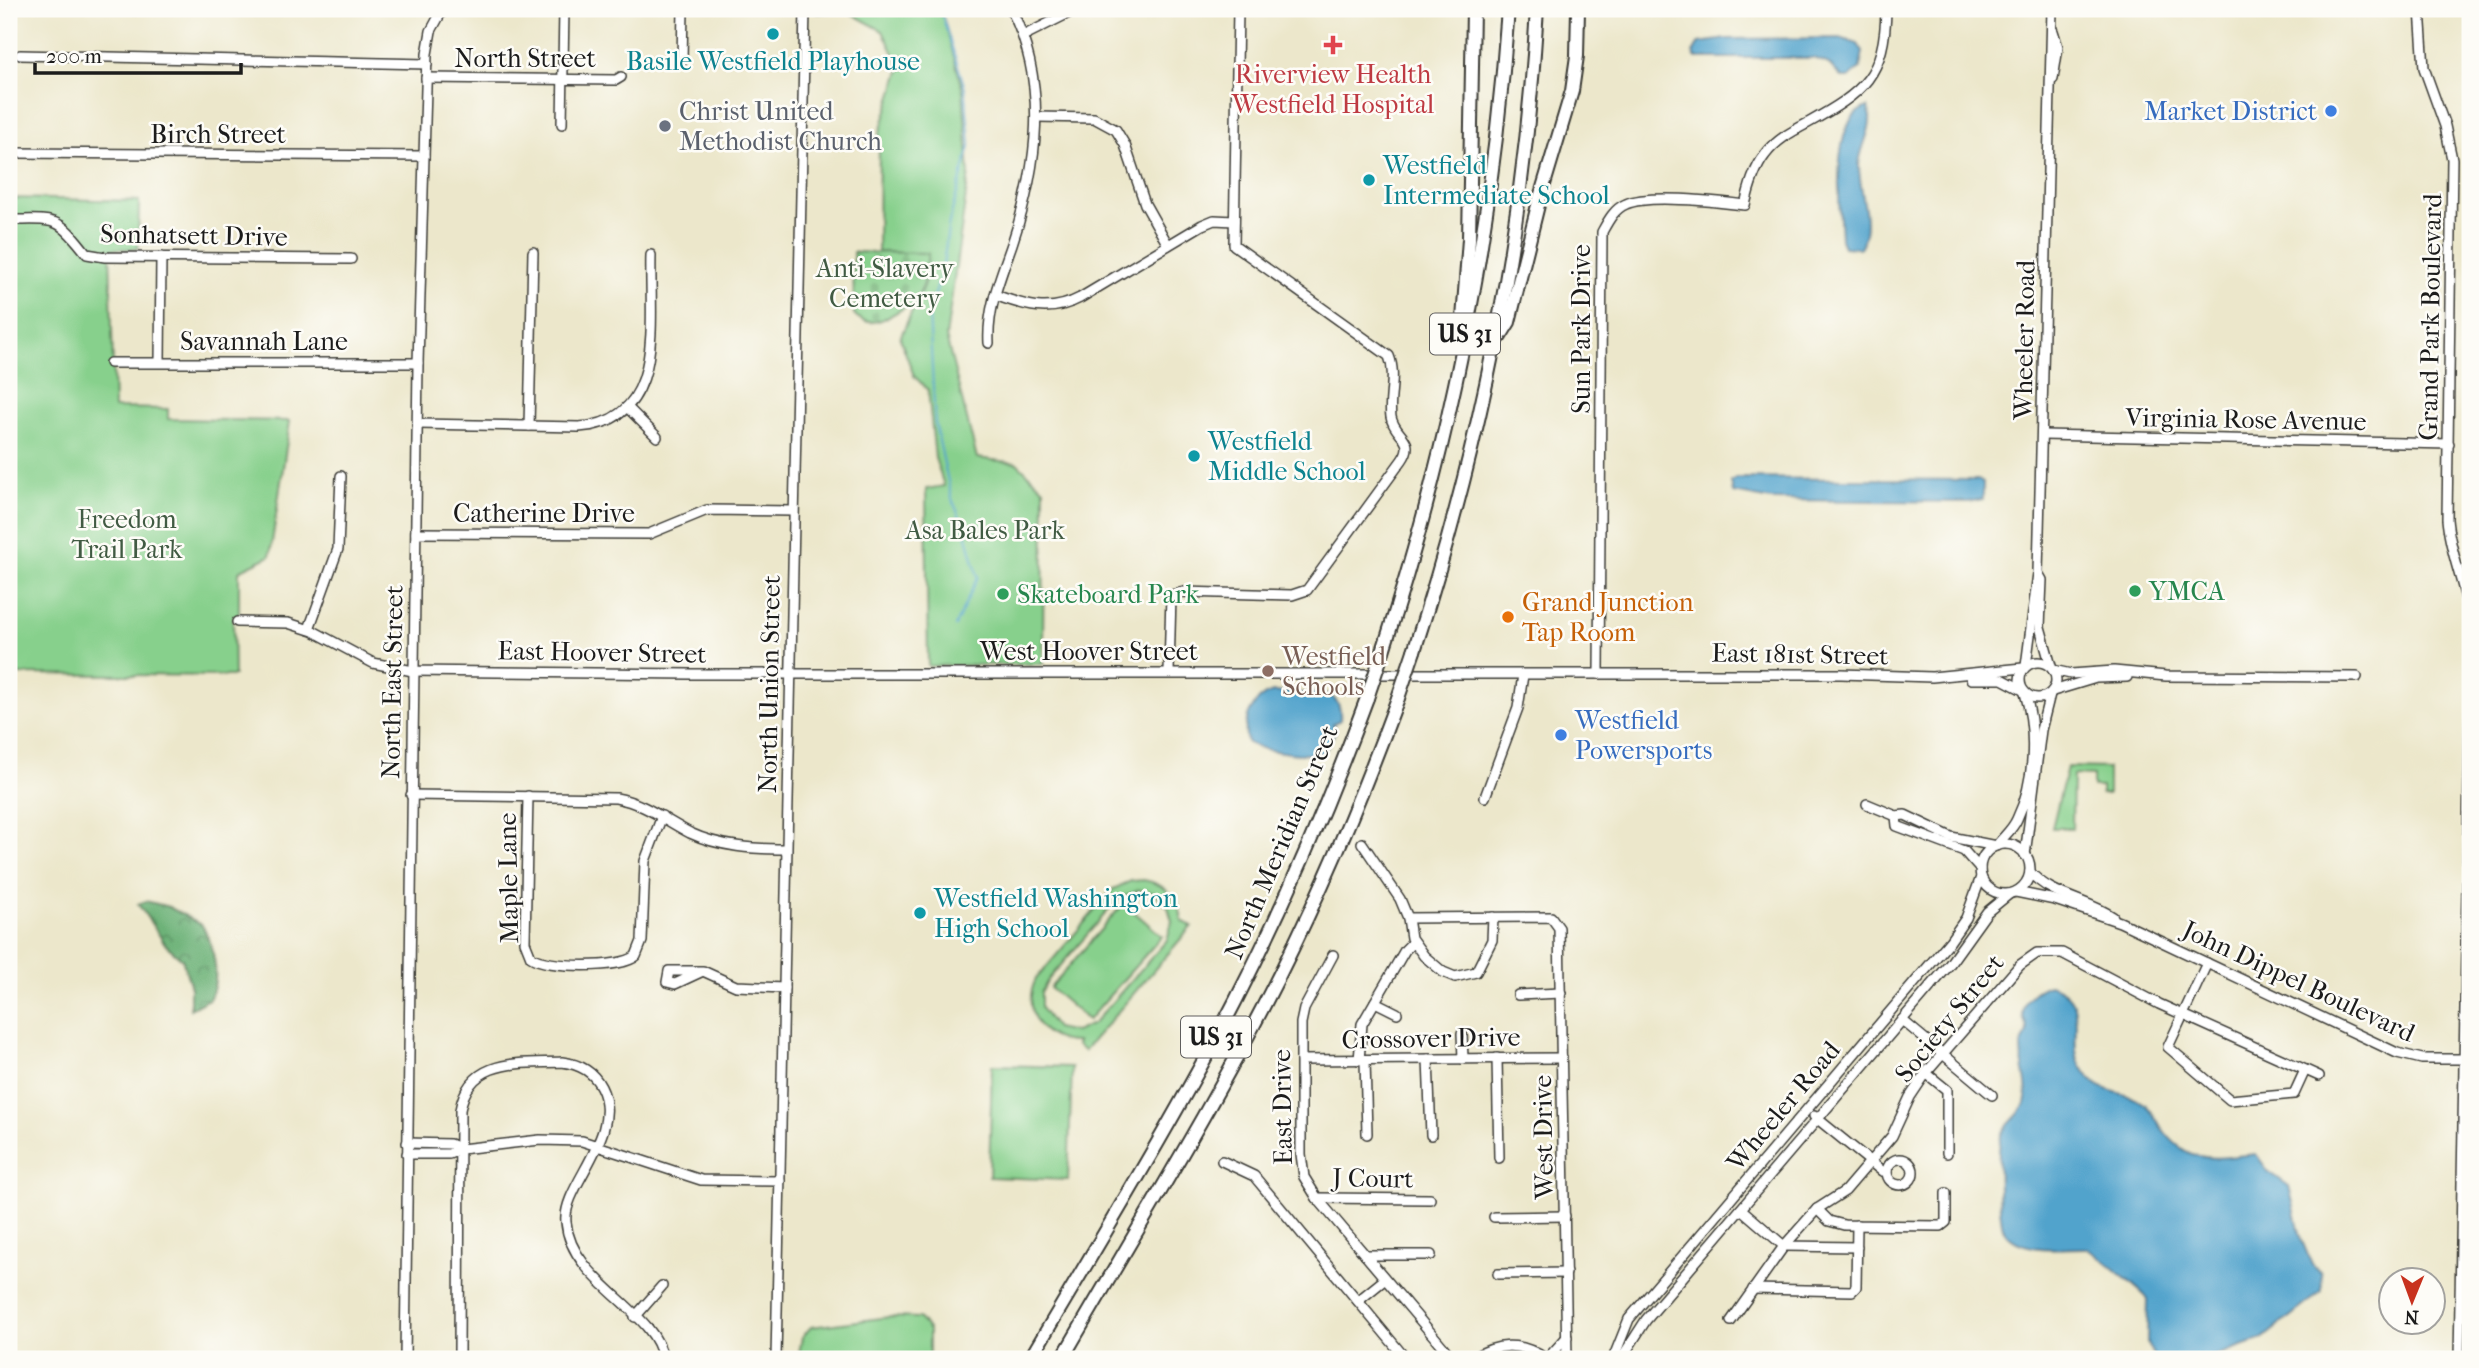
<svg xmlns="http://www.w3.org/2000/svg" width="2479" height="1368" viewBox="0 0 2479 1368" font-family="'IM FELL French Canon',serif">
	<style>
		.green { fill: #87d08c; stroke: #527654; stroke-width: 2; fill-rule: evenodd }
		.forest { fill: url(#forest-crowns); stroke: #44674a; stroke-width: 2 }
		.cemetery { fill: url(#cemetery-stones); stroke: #527654; stroke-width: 2 }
		.water { fill: #51a3cc; stroke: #366074; stroke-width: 2 }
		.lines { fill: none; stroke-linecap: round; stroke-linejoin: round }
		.stream { stroke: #51a3cc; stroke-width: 2 }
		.minor-casing { stroke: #3b3a36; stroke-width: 12 }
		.highway-casing { stroke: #3b3a36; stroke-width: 16 }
		.minor { stroke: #fff; stroke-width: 9 }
		.highway { stroke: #fff; stroke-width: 12 }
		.highway-bridge-casing { stroke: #3b3a36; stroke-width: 16; stroke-linecap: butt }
		.highway-bridge { stroke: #fff; stroke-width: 12 }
		.culture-dot { fill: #0f9aa8; stroke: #fdfcf7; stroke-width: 2.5 }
		.health-dot { fill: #e0444e; stroke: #fdfcf7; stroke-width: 2.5 }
		.shop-dot { fill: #3f7fe0; stroke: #fdfcf7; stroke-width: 2.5 }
		.worship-dot { fill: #6b7280; stroke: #fdfcf7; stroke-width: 2.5 }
		.leisure-dot { fill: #2e9e5b; stroke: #fdfcf7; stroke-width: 2.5 }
		.food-dot { fill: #e8710a; stroke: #fdfcf7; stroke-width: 2.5 }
		.education-dot { fill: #8d6e63; stroke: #fdfcf7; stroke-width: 2.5 }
		.labels { text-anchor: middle; stroke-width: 5; stroke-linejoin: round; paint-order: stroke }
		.shield { fill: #fdfcf7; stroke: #605f5e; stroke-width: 2 }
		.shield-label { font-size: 24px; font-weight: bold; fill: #1c1c1c }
		.street-label { font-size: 26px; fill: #1c1c1c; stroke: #fdfcf7 }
		.culture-label { font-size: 26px; fill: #0d838f; stroke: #fdfcf7; text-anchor: start }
		.health-label { font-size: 26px; fill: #be3a42; stroke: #fdfcf7 }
		.worship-label { font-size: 26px; fill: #5b616d; stroke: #fdfcf7; text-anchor: start }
		.shop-label { font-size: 26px; fill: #366cbe; stroke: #fdfcf7; text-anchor: end }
		.park-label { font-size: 26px; fill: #415b43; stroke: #fdfcf7 }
		.leisure-label { font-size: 26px; fill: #27864d; stroke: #fdfcf7; text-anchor: start }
		.food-label { font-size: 26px; fill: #c56008; stroke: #fdfcf7; text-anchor: start }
		.education-label { font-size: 26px; fill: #785e54; stroke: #fdfcf7; text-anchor: start }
	</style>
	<defs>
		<pattern id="forest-crowns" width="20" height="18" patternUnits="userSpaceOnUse" patternTransform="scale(1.75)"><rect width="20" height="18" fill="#6db278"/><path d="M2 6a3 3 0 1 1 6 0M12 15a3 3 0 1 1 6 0" fill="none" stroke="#599062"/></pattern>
		<pattern id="cemetery-stones" width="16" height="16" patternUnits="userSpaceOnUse" patternTransform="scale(1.75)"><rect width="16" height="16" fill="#87d08c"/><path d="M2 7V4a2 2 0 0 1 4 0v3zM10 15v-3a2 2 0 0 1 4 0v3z" fill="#74b278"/></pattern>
	</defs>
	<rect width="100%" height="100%" fill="#fdfcf7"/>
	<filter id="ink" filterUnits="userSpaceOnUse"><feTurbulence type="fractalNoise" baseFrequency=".0143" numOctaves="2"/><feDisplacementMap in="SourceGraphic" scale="14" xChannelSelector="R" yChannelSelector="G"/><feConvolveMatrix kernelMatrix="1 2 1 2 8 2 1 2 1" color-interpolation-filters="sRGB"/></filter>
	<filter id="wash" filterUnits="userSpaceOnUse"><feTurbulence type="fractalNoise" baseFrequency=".00686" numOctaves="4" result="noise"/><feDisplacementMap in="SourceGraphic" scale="28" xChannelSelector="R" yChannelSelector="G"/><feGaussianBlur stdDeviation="1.57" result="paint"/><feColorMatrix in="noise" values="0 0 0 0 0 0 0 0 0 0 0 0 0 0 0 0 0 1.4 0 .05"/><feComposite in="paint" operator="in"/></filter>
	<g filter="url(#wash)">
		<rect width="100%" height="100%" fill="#ece7cb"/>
		<g class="green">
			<path d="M 816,9 L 939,9 L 944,20 L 963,90 L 969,173 L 946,337 L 977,458 L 1017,463 L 1044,489 L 1043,664 L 928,666 L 926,489 L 944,486 L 935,458 L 928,390 L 914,376 L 900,338 L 924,284 L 928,254 L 878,252 L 879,134 L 901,68 L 883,31 L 845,10 L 817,13 Z"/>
			<path d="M 9,198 L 139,201 L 138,249 L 110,249 L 114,408 L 168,409 L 168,419 L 290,421 L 270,556 L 239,571 L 239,614 L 233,616 L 234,676 L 9,674 Z"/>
			<path d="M 2067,767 L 2108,768 L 2108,794 L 2101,794 L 2101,787 L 2093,787 L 2093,776 L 2073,775 L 2072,828 L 2052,828 Z"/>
			<path d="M 1144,880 C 1166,884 1180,899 1182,921 L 1192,926 L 1084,1051 L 1076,1045 L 1077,1042 C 1042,1043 1020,1011 1036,979 L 1113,889 L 1131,881 ZM 1139,890 L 1154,893 L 1168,907 L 1172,921 L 1167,940 L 1093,1024 L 1075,1032 L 1056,1028 L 1041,1008 L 1041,993 L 1048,980 L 1117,900 Z"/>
			<path d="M 1124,903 L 1162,936 L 1088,1020 L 1050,988 Z"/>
			<path d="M 992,1065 L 1072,1067 L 1068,1180 L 989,1177 Z"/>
			<path d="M 889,1317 L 919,1318 L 929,1330 L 929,1359 L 798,1359 L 802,1337 L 811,1327 Z"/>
		</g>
		<path class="forest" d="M 146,901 L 169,907 L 202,925 C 213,945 222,977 209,999 L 190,1009 L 190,984 L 182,959 L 166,945 L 138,904 Z"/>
		<path class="cemetery" d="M 853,252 L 928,253 L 924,284 L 913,307 L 909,305 C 892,314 871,333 854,314 Z"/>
		<g class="water">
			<path d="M 1840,38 L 1858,44 L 1863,52 L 1860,68 L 1849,78 L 1842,78 L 1829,64 L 1814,58 L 1696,58 L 1693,53 L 1699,43 L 1726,39 Z"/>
			<path d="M 1868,107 C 1876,127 1859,147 1859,166 C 1859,193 1874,223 1860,248 L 1844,247 L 1841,240 C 1840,209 1829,116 1868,107 Z"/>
			<path d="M 1737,478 L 1978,480 L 1983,483 L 1983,499 L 1968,502 L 1771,500 L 1733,493 L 1731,482 Z"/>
			<path d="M 1273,692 L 1328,694 C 1339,701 1341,707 1340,720 L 1333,724 L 1335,732 L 1325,751 C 1312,758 1259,751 1247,742 C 1242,721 1252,698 1273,692 Z"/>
			<path d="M 2049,985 C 2094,998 2065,1038 2081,1066 C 2099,1097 2115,1087 2142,1102 C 2151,1107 2156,1119 2161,1127 C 2189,1167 2215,1158 2256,1154 L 2268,1171 L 2289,1186 L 2302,1241 L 2312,1265 L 2321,1273 L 2322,1291 L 2262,1339 L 2206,1359 L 2155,1359 L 2147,1343 L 2148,1299 C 2144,1293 2095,1253 2087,1248 C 2063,1247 2021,1255 2005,1232 C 1998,1222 1997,1150 2001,1137 C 2006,1122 2020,1117 2025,1103 C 2030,1086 2021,1066 2021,1049 C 2021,1042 2027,1037 2027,1030 C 2027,1024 2023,1020 2023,1014 C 2022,999 2037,989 2049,985 Z"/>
		</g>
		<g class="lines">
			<path class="stream" d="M 940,9 L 965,88 L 970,146 L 949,222 L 942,272 L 929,313 L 935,423 L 952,499 L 965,529 L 978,577 L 955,626"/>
		</g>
	</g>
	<g filter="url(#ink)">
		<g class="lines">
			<defs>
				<g id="minor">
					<path d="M 2420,9 L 2424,68 L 2445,126 L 2452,159 L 2447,519 C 2450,557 2469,591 2470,629"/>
					<path d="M 2053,31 L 2058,47 L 2053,79"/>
					<path d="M 1025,35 L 1077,9"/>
					<path d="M 20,55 L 427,64"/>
					<path d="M 682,61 L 683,9"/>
					<path d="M 426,78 L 616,80 L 621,77"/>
					<path d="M 1036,117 L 1094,118 L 1116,130 L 1125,145 L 1145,204 L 1168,245"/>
					<path d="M 562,124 L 564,9"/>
					<path d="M 11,153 L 424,156"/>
					<path d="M 9,220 C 56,220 57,215 87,254 L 105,257 L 351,259"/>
					<path d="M 995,295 C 1025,306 1050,314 1080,298 L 1202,225 L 1214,220 L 1234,221"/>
					<path d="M 989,343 C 987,308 1001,276 1012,244 C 1038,166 1049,85 1011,9"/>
					<path d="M 160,362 L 161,257"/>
					<path d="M 110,363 L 418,363"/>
					<path d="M 627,407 L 657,437"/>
					<path d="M 417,424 L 579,427 C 668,421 649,319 651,255"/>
					<path d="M 529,426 L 533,252"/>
					<path d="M 2043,435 L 2449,444"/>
					<path d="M 416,533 L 649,534 L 707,510 L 793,511"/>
					<path d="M 2038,573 L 2042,580 L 2040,627 L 2051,666"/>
					<path d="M 237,622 L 288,623 L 313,631 L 373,663 L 413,671 L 689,674 L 1841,674 L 1932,677 L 2023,668"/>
					<path d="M 309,629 L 338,549 L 341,476"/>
					<circle cx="2038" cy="680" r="18"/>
					<path d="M 2026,666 L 2038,573 L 2052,9"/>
					<path d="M 2053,670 L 2071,674 L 2114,671 L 2166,676 L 2357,677"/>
					<path d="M 1169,672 L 1171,595 L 1184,592 L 1292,595 L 1307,590 L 1402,460 C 1417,439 1394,436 1391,417 C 1388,397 1397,376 1389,356 L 1234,245 L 1238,9"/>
					<path d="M 1599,674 L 1602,232 C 1608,221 1614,209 1626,204 C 1648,194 1720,202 1745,205 C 1749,187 1754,169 1765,155 C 1776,140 1791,132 1808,123 C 1864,92 1885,76 1886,9"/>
					<path d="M 1971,679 L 2002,679 L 2021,689"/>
					<path d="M 2053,691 L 2096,678 L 2127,677"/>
					<path d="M 411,795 L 616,798 C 644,803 665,820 690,833 C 720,847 754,849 786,849"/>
					<path d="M 528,796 L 525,942 L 531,957 C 546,968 621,969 636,956 L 642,941 L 645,861 L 662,816"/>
					<path d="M 1485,797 L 1518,708 L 1523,675"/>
					<path d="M 1867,804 L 1896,816 L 1905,815 L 1951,837 L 1996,846"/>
					<path d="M 1896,816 L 1897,826 L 1964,851 L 1980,869"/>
					<path d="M 1362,843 L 1400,899 L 1408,918 L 1411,938 L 1424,956 L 1443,972 L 1455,977 L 1476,972 L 1492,940 L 1493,917"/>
					<circle cx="2005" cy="869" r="25"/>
					<path d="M 1997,845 C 2004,836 2013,829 2017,819 C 2035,782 2037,732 2025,693"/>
					<path d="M 2025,855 L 2041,730 L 2050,694"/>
					<path d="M 2030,872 C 2050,896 2087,899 2113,917"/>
					<path d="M 2016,892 L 2055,900 L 2120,922 L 2397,1053 L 2422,1059 L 2464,1059"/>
					<path d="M 1408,918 L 1551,917 L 1559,928 L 1567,1359"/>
					<path d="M 1333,955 L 1304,1009 L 1301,1023 L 1301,1154 L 1304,1177 L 1317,1198 L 1453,1359"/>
					<path d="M 2207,963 L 2168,1047 L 2230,1100 L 2294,1094 L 2305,1070"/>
					<path d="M 703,971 L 675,984 L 667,982 L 669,971 L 703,971 L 736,986 L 784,988"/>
					<path d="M 1518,995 L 1561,993"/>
					<path d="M 1375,1002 L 1397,1013"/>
					<path d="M 1902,1020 L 1992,1095"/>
					<path d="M 1462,1033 L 1463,1059"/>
					<path d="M 1497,1058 L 1499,1158"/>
					<path d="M 1428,1059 L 1431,1135"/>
					<path d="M 1301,1060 L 1562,1058"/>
					<path d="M 1359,1060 L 1362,1024 L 1405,950 L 1413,942"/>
					<path d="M 1365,1060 L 1367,1134"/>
					<path d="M 1926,1073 L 1947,1090 L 1947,1153"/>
					<path d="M 1814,1116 L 1882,1171 L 1887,1171"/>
					<path d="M 407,1143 L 450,1144 L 461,1149"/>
					<path d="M 407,1154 L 449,1154 L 461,1149 L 540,1140 L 582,1141 L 701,1180 L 780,1181"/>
					<circle cx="1900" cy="1172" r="13"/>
					<path d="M 1222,1161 L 1254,1176 L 1406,1359"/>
					<path d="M 1317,1198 L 1430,1199"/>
					<path d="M 1741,1209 L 1784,1246 L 1857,1247"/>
					<path d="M 1817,1209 L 1829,1221 L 1844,1225 L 1941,1226 L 1946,1222 L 1946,1193"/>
					<path d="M 1494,1217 L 1565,1216"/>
					<path d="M 1365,1255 L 1431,1255"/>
					<path d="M 1498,1274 L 1566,1273"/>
					<path d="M 1753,1289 L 1852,1291 L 1856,1287 L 1857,1225"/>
					<path d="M 1358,1301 L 1384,1280"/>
					<path d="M 635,1317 L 662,1286"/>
					<path d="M 1731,1321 L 1784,1246 L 1817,1209 L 1845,1191 L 1892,1136 L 1910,1097 L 1926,1073 L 2020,965 L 2037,953 L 2062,953 L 2159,1004 L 2319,1076"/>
					<path d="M 405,1359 L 418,363 L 427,54 L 431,31 L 443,9"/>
					<path d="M 459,1359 L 460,1110 C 469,1057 520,1064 562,1062 C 579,1064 593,1071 601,1087 C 625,1134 562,1186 566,1222 C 571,1282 656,1310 663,1359"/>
					<path d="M 776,1359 L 805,9"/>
					<path d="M 1471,1359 C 1497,1343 1520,1341 1546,1359"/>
					<path d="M 1547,1359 L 1567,1337"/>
					<path d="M 1613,1359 L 1629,1319 L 1950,941 L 1966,918 L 1981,877"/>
					<path d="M 1621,1359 L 1646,1320 L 1949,965 L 1987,912 L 2009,894"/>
					<path d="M 2459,1359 L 2470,714"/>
				</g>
				<g id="highway">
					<path d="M 1463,319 L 1469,239 L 1473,9"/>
					<path d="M 1499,338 L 1509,322 L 1539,201 L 1572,91 L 1577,56 L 1578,9"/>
					<path d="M 1383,651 C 1451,443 1493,227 1508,9"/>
					<path d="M 1414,651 C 1481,444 1525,227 1537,9"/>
					<path d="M 1030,1359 C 1100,1240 1173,1122 1236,1000 C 1286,902 1329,801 1367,698"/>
					<path d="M 1062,1359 C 1129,1243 1200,1128 1262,1009 C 1314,909 1359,804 1398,698"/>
				</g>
			</defs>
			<use href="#minor" class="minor-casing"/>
			<use href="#highway" class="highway-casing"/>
			<use href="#minor" class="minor"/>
			<use href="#highway" class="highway"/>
			<defs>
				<g id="highway-bridge">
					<path d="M 1367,698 L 1383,651"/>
					<path d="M 1398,698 L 1414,651"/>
				</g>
			</defs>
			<use href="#highway-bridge" class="highway-bridge-casing"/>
			<use href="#highway-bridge" class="highway-bridge"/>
		</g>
	</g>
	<g class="culture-dot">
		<circle cx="773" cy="34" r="7"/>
		<circle cx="1369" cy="180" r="7"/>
		<circle cx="1194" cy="456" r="7"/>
		<circle cx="920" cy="913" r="7"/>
	</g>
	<path class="health-dot" d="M1329.5 34.5h7v7h7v7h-7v7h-7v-7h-7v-7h7z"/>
	<g class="shop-dot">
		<circle cx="2331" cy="111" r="7"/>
		<circle cx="1561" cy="735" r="7"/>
	</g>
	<circle class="worship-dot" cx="665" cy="126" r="7"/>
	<g class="leisure-dot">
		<circle cx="2135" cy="591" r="7"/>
		<circle cx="1003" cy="594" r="7"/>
	</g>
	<circle class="food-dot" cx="1508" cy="617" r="7"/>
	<circle class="education-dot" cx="1268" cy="671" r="7"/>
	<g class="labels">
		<g class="shield">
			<rect x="1430" y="313.5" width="70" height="41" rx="5"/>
			<rect x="1181" y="1016.5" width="70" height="41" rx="5"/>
		</g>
		<g class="shield-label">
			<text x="1465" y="342">US 31</text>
			<text x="1216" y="1045">US 31</text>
		</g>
		<g class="street-label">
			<text x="525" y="67">North Street</text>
			<text x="218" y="143">Birch Street</text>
			<text transform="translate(194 235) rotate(1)" y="9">Sonhatsett Drive</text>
			<text transform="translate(2430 317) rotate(-89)" y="9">Grand Park Boulevard</text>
			<text transform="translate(1581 329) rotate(-90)" y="9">Sun Park Drive</text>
			<text transform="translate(2024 340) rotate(-89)" y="9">Wheeler Road</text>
			<text x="264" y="350">Savannah Lane</text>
			<text transform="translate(2246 419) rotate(1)" y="9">Virginia Rose Avenue</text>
			<text x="544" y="522">Catherine Drive</text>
			<text x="1089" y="660">West Hoover Street</text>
			<text transform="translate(602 652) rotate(1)" y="9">East Hoover Street</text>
			<text transform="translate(1800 654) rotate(1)" y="9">East 181st Street</text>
			<text transform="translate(392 682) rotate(-89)" y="9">North East Street</text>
			<text transform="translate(769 684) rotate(-89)" y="9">North Union Street</text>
			<text transform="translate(1281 842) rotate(-67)" y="9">North Meridian Street</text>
			<text transform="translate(508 878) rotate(-91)" y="9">Maple Lane</text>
			<text transform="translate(2299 981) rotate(25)" y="9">John Dippel Boulevard</text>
			<text transform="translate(1949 1018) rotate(-51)" y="9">Society Street</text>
			<text transform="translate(1431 1038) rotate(-1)" y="9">Crossover Drive</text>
			<text transform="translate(1783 1106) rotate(-50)" y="9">Wheeler Road</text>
			<text transform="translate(1282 1107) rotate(-91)" y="9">East Drive</text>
			<text transform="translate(1543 1137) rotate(-91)" y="9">West Drive</text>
			<text transform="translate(1373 1178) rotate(1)" y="9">J Court</text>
		</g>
		<g class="culture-label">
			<text x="773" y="70" text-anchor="middle">Basile Westfield Playhouse</text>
			<text x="1383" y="174">Westfield<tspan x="1383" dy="30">Intermediate School</tspan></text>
			<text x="1208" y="450">Westfield<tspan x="1208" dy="30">Middle School</tspan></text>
			<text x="934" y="907">Westfield Washington<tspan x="934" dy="30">High School</tspan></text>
		</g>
		<g class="health-label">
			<text x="1333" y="83">Riverview Health<tspan x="1333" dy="30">Westfield Hospital</tspan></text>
		</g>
		<g class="worship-label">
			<text x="679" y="120">Christ United<tspan x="679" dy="30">Methodist Church</tspan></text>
		</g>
		<g class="shop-label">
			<text x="2317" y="120">Market District</text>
			<text x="1575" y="729" text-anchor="start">Westfield<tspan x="1575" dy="30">Powersports</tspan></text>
		</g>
		<g class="park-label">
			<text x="885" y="277">Anti-Slavery<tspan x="885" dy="30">Cemetery</tspan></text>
			<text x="127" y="528">Freedom<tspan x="127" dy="30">Trail Park</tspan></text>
			<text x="985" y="539">Asa Bales Park</text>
		</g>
		<g class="leisure-label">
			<text x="2149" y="600">YMCA</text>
			<text x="1017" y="603">Skateboard Park</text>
		</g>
		<g class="food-label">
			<text x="1522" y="611">Grand Junction<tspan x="1522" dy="30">Tap Room</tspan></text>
		</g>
		<g class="education-label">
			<text x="1282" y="665">Westfield<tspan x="1282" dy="30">Schools</tspan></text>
		</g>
	</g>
	<rect width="2479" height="1368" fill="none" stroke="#fdfcf7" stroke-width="35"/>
	<g transform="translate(2412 1301) rotate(181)"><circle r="33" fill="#fdfcf7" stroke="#a3a29f" stroke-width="2"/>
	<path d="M0-5L12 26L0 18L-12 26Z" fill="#c8321e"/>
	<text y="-10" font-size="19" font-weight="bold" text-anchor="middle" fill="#1c1c1c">N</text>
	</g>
	<path d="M35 63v10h206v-10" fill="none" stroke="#1c1c1c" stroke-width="3.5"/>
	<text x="46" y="63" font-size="21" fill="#1c1c1c" stroke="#fdfcf7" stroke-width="5" paint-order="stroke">200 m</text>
</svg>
